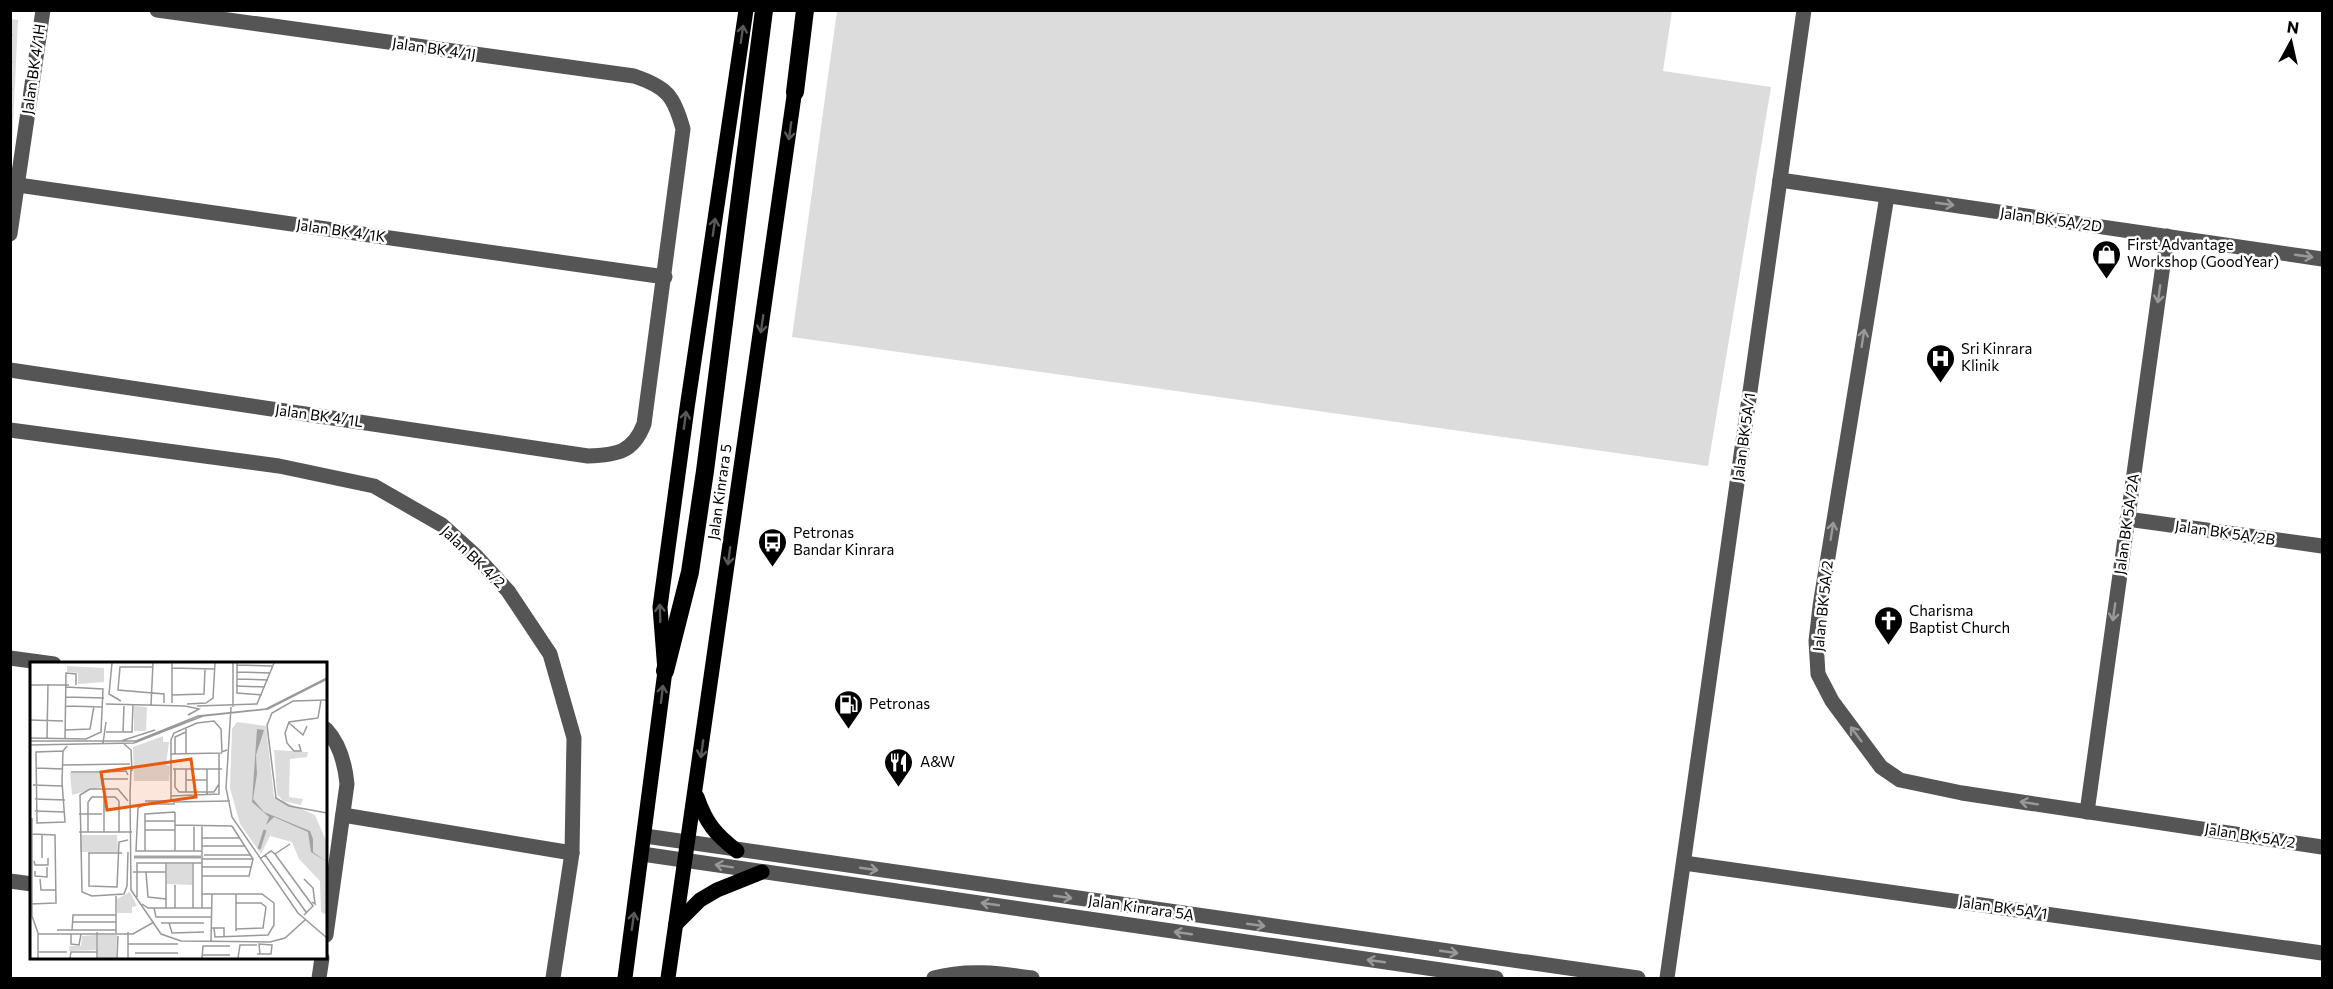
<svg xmlns="http://www.w3.org/2000/svg" width="2333" height="989" viewBox="0 0 2333 989" font-family="Commissioner,sans-serif">
	<style>
		.forest { fill: url(#forest-crowns) }
		.pitch { fill: #dcdcdc }
		.lines { fill: none; stroke-linecap: round; stroke-linejoin: round }
		.minor { stroke: #555; stroke-width: 15 }
		.major { stroke: #000; stroke-width: 15 }
		.highway { stroke: #000; stroke-width: 18 }
		.oneway { stroke: #595959 }
		.oneway2 { stroke: #999 }
		.labels { text-anchor: middle; stroke-width: 5; stroke-linejoin: round; paint-order: stroke }
		.street-label { font-size: 15px; fill: #000; stroke: #fff }
		.poi-label { font-size: 15px; fill: #000; stroke: #fff; text-anchor: start }
		.inset-river { fill: none; stroke: #a3a3a3; stroke-width: 3 }
		.inset-road { fill: none; stroke: #999; stroke-width: 1.5 }
		.view { fill: #e8590c; fill-opacity: 0.15; stroke: #e8590c; stroke-width: 3 }
		.inset-edge { fill: none; stroke: #000; stroke-width: 3 }
	</style>
	<defs>
		<pattern id="forest-crowns" width="20" height="18" patternUnits="userSpaceOnUse" patternTransform="scale(1.5)"><rect width="20" height="18" fill="#dcdcdc"/><path d="M2 6a3 3 0 1 1 6 0M12 15a3 3 0 1 1 6 0" fill="none" stroke="#bbb"/></pattern>
	</defs>
	<rect width="100%" height="100%" fill="#fff"/>
	<path class="forest" d="M 11,19 L 18,20 L 11,167 L 10,19 Z"/>
	<path class="pitch" d="M 837,11 L 1672,11 L 1663,71 L 1771,87 L 1708,466 L 792,337 Z"/>
	<g class="lines">
		<g class="minor">
			<path d="M 1780,180 L 2322,259"/>
			<path d="M 18,185 L 665,277"/>
			<path d="M 1887,196 L 1820,606 L 1816,641 L 1818,674 L 1832,701 L 1881,767 L 1900,780 L 1962,793 L 2322,847"/>
			<path d="M 10,234 L 43,10"/>
			<path d="M 10,370 L 588,456 C 616,455 633,453 644,424 L 683,129 C 674,96 667,87 634,76 L 157,10"/>
			<path d="M 10,430 L 279,466 L 374,486 L 442,525 L 476,556 L 508,591 L 550,654 L 574,738 L 572,853 L 553,978"/>
			<path d="M 2127,519 L 2322,546"/>
			<path d="M 10,658 L 54,664"/>
			<path d="M 326,729 C 340,744 345,763 347,784 L 326,935"/>
			<path d="M 2087,812 L 2167,236"/>
			<path d="M 343,815 L 572,853"/>
			<path d="M 645,836 L 1638,978"/>
			<path d="M 642,854 L 1496,978"/>
			<path d="M 1684,863 L 2322,953"/>
			<path d="M 10,881 L 32,884"/>
			<path d="M 319,978 L 322,958"/>
			<path d="M 934,978 C 966,969 1000,973 1032,978"/>
			<path d="M 1667,978 L 1804,10"/>
		</g>
		<g class="major">
			<path d="M 697,797 C 706,823 715,834 737,851"/>
			<path d="M 676,924 L 700,900 L 717,890 L 762,872"/>
			<path d="M 625,978 L 665,671 L 660,607 L 687,408 L 746,10"/>
			<path d="M 668,978 L 796,82"/>
		</g>
		<g class="highway">
			<path d="M 795,92 L 805,10"/>
			<path d="M 665,671 L 690,572 L 705,471 L 764,10"/>
		</g>
	</g>
	<defs><path id="oneway-shaft" d="M-6 0H5M1.5-3L5.5 0L1.5 3" fill="none" stroke-width="1.6" stroke-linecap="round" stroke-linejoin="round" transform="scale(1.5)"/></defs>
	<g class="oneway">
		<use href="#oneway-shaft" transform="translate(742 34) rotate(-82)"/>
		<use href="#oneway-shaft" transform="translate(790 131) rotate(98)"/>
		<use href="#oneway-shaft" transform="translate(714 227) rotate(-82)"/>
		<use href="#oneway-shaft" transform="translate(762 324) rotate(98)"/>
		<use href="#oneway-shaft" transform="translate(685 420) rotate(-82)"/>
		<use href="#oneway-shaft" transform="translate(729 556) rotate(98)"/>
		<use href="#oneway-shaft" transform="translate(660 613) rotate(-92)"/>
		<use href="#oneway-shaft" transform="translate(662 694) rotate(-83)"/>
		<use href="#oneway-shaft" transform="translate(702 749) rotate(98)"/>
		<use href="#oneway-shaft" transform="translate(633 921) rotate(-82)"/>
	</g>
	<g class="oneway2">
		<use href="#oneway-shaft" transform="translate(1945 204) rotate(8)"/>
		<use href="#oneway-shaft" transform="translate(2304 256) rotate(8)"/>
		<use href="#oneway-shaft" transform="translate(2159 294) rotate(98)"/>
		<use href="#oneway-shaft" transform="translate(1863 338) rotate(-81)"/>
		<use href="#oneway-shaft" transform="translate(1832 531) rotate(-81)"/>
		<use href="#oneway-shaft" transform="translate(2114 612) rotate(98)"/>
		<use href="#oneway-shaft" transform="translate(1856 734) rotate(-127)"/>
		<use href="#oneway-shaft" transform="translate(2029 803) rotate(-171)"/>
		<use href="#oneway-shaft" transform="translate(724 866) rotate(-171)"/>
		<use href="#oneway-shaft" transform="translate(869 869) rotate(8)"/>
		<use href="#oneway-shaft" transform="translate(1063 897) rotate(8)"/>
		<use href="#oneway-shaft" transform="translate(990 904) rotate(-172)"/>
		<use href="#oneway-shaft" transform="translate(1256 925) rotate(8)"/>
		<use href="#oneway-shaft" transform="translate(1183 933) rotate(-172)"/>
		<use href="#oneway-shaft" transform="translate(1449 952) rotate(8)"/>
		<use href="#oneway-shaft" transform="translate(1376 961) rotate(-172)"/>
	</g>
	<defs>
		<symbol id="shop-pin" viewBox="-11 -11 22 30"><path d="M0 17L-7.5 6A9.5 9.5 0 1 1 7.5 6Z" fill="#000" stroke="#fff"/><path d="M-5-2.5h2.3a2.7 3.5 0 0 1 5.4 0H5L5.5 6h-11ZM-1.5-2.5h3a1.5 2.3 0 0 0-3 0Z" fill="#fff"/></symbol>
		<symbol id="hospital-pin" viewBox="-11 -11 22 30"><path d="M0 17L-7.5 6A9.5 9.5 0 1 1 7.5 6Z" fill="#000" stroke="#fff"/><path d="M-5-5h3v3.5h4V-5h3V5h-3V1.5h-4V5h-3Z" fill="#fff"/></symbol>
		<symbol id="bus-pin" viewBox="-11 -11 22 30"><path d="M0 17L-7.5 6A9.5 9.5 0 1 1 7.5 6Z" fill="#000" stroke="#fff"/><path d="M-5-6H5V4H4V6H2V4H-2V6H-4V4H-5ZM-3.5-4V0h7V-4ZM-3.5 1.2v1.5H-2V1.2ZM2 1.2v1.5H3.5V1.2Z" fill="#fff"/></symbol>
		<symbol id="church-pin" viewBox="-11 -11 22 30"><path d="M0 17L-7.5 6A9.5 9.5 0 1 1 7.5 6Z" fill="#000" stroke="#fff"/><path d="M-1.2-6h2.4v3.5h3.3v2.4h-3.3V6h-2.4V-.1h-3.3v-2.4h3.3Z" fill="#fff"/></symbol>
		<symbol id="fuel-pin" viewBox="-11 -11 22 30"><path d="M0 17L-7.5 6A9.5 9.5 0 1 1 7.5 6Z" fill="#000" stroke="#fff"/><path d="M-5.5-6h7V0h2V4h1.3V-2.5L3-4.5l.8-.8L6-3V5H2.5V1h-1V6h-7ZM-4.2-4.7v3.2H.2V-4.7Z" fill="#fff"/></symbol>
		<symbol id="restaurant-pin" viewBox="-11 -11 22 30"><path d="M0 17L-7.5 6A9.5 9.5 0 1 1 7.5 6Z" fill="#000" stroke="#fff"/><path d="M-5-6h1v4h1v-4h1v4h1v-4h1v5L-1.5 .5V6h-2V.5L-5-1ZM5-6V6H3V1.5H1.5Q1.5-4 5-6Z" fill="#fff"/></symbol>
	</defs>
	<g fill-rule="evenodd">
		<use href="#shop-pin" x="2090" y="238" width="33" height="45"/>
		<use href="#hospital-pin" x="1924" y="342" width="33" height="45"/>
		<use href="#bus-pin" x="756" y="526" width="33" height="45"/>
		<use href="#church-pin" x="1872" y="604" width="33" height="45"/>
		<use href="#fuel-pin" x="832" y="688" width="33" height="45"/>
		<use href="#restaurant-pin" x="882" y="746" width="33" height="45"/>
	</g>
	<g class="labels">
		<g class="street-label">
			<text transform="translate(434 49) rotate(8)" y="5">Jalan BK 4/1J</text>
			<text transform="translate(34 69) rotate(-82)" y="5">Jalan BK 4/1H</text>
			<text transform="translate(2051 220) rotate(8)" y="5">Jalan BK 5A/2D</text>
			<text transform="translate(341 231) rotate(8)" y="5">Jalan BK 4/1K</text>
			<text transform="translate(319 416) rotate(8)" y="5">Jalan BK 4/1L</text>
			<text transform="translate(1744 437) rotate(-82)" y="5">Jalan BK 5A/1</text>
			<text transform="translate(720 492) rotate(-82)" y="5">Jalan Kinrara 5</text>
			<text transform="translate(2127 524) rotate(-82)" y="5">Jalan BK 5A/2A</text>
			<text transform="translate(2225 533) rotate(8)" y="5">Jalan BK 5A/2B</text>
			<text transform="translate(473 557) rotate(44)" y="5">Jalan BK 4/2</text>
			<text transform="translate(1823 606) rotate(-84)" y="5">Jalan BK 5A/2</text>
			<text transform="translate(2250 836) rotate(9)" y="5">Jalan BK 5A/2</text>
			<text transform="translate(1141 908) rotate(8)" y="5">Jalan Kinrara 5A</text>
			<text transform="translate(2003 908) rotate(8)" y="5">Jalan BK 5A/1</text>
		</g>
		<g class="poi-label">
			<text x="2127" y="250">First Advantage<tspan x="2127" dy="17">Workshop (GoodYear)</tspan></text>
			<text x="1961" y="354">Sri Kinrara<tspan x="1961" dy="17">Klinik</tspan></text>
			<text x="793" y="538">Petronas<tspan x="793" dy="17">Bandar Kinrara</tspan></text>
			<text x="1909" y="616">Charisma<tspan x="1909" dy="17">Baptist Church</tspan></text>
			<text x="869" y="709">Petronas</text>
			<text x="920" y="767">A&amp;W</text>
		</g>
	</g>
	<g transform="translate(30 662)">
		<rect width="297" height="297" fill="#fff"/>
		<path d="M 207,60 L 236,64 L 244,135 L 285,153 L 297,181 L 297,253 L 291,250 L 290,219 L 269,197 L 262,180 L 240,174 L 231,192 L 210,162 L 200,126 L 202,67 ZM 68,273 L 87,273 L 86,296 L 68,296 Z" fill="#dcdcdc"/>
		<path d="M 37,4 L 74,6 L 74,20 L 48,22 L 48,11 L 37,10 ZM 244,88 L 278,90 L 277,95 L 260,97 L 259,135 L 273,137 L 271,143 L 253,139 L 247,132 ZM 40,111 L 72,111 L 72,125 L 42,133 ZM 50,173 L 87,173 L 88,190 L 50,190 ZM 137,202 L 162,202 L 162,223 L 137,222 ZM 66,273 L 66,288 L 39,289 L 39,284 L 51,284 L 52,274 Z" fill="#dcdcdc"/>
		<path d="M 104,44 L 117,45 L 116,69 L 104,69 ZM 133,74 L 133,80 L 139,80 L 136,103 L 140,104 L 139,119 L 104,119 L 103,85 ZM 100,230 L 107,244 L 102,245 L 102,251 L 87,251 L 87,237 Z" fill="#dcdcdc"/>
		<path d="M 227,67 L 234,68 L 226,93 L 227,112 L 223,137 L 234,150 L 280,169 L 283,177 L 283,190 L 297,200 L 281,190 L 278,170 L 244,155 L 236,163 L 239,155 L 222,140 Z" fill="#a3a3a3"/>
		<path class="inset-river" d="M 229,187 L 235,168M 104,195 L 171,195"/>
		<path class="inset-road" d="M 82,1 L 79,32 L 91,39M 207,1 L 207,31 L 232,33M 207,3 L 243,4M 122,5 L 90,5 L 88,28 L 134,32 L 134,41M 142,6 L 185,7M 207,10 L 240,11M 207,17 L 238,18M 0,23 L 39,23M 206,24 L 235,25M 142,33 L 174,32 L 175,7M 36,35 L 74,36M 297,38 L 263,39 L 242,51 L 237,63 L 246,136 L 259,144 L 297,151M 142,41 L 142,1M 76,42 L 155,44M 157,42 L 176,41 L 183,36 L 185,1M 121,43 L 123,1M 36,44 L 73,45M 155,44 L 169,47 L 158,53M 167,44 L 227,42 L 244,1M 201,45 L 196,126 L 202,155 L 268,251 L 297,276M 203,45 L 203,1M 288,56 L 291,38M 0,58 L 33,59M 259,61 L 273,73 L 277,64M 35,68 L 60,67 L 64,44M 76,70 L 102,70 L 103,42M 93,70 L 94,44M 0,76 L 56,77 L 71,70 L 73,27 L 36,25M 17,76 L 18,22M 35,77 L 36,11 L 46,12 L 46,23M 0,79 L 106,79 L 168,54 L 236,47 L 297,16M 91,79 L 125,68M 73,81 L 76,60M 94,82 L 101,88 L 102,109M 269,82 L 271,89 L 264,89 L 257,81 L 255,71 L 259,60 L 288,56M 0,83 L 104,81 L 173,54 L 238,47 L 297,17M 0,85 L 0,136M 33,89 L 6,90 L 7,161 L 35,160 L 32,120 L 33,89 L 37,84M 156,91 L 156,67M 141,92 L 192,91M 145,92 L 145,75 L 156,70M 33,103 L 100,102M 6,106 L 33,107M 143,107 L 192,107M 145,107 L 145,125 L 149,130 L 184,130 L 189,122M 156,107 L 156,130M 41,110 L 71,110M 73,110 L 96,109 L 98,113M 73,117 L 98,117M 156,118 L 177,118M 3,123 L 32,124M 100,129 L 101,228 L 131,272 L 151,279 L 240,280 L 255,276 L 275,258M 100,132 L 101,106M 177,132 L 177,107M 141,134 L 189,132 L 189,91M 74,135 L 74,170M 5,137 L 35,138M 89,139 L 89,170M 115,139 L 143,139M 58,140 L 62,135 L 85,135 L 89,139M 141,140 L 141,78 L 144,71 L 167,61 L 184,59 L 191,67 L 192,90 L 197,88M 143,140 L 200,139M 145,142 L 115,142 L 108,146 L 106,189 L 172,189M 5,149 L 35,150M 145,150 L 145,189M 49,152 L 72,152M 2,156 L 2,254 L 8,271M 115,159 L 145,159M 145,163 L 202,164M 115,168 L 145,168M 49,170 L 102,170M 58,170 L 58,140M 172,176 L 209,176M 172,184 L 214,184M 115,189 L 115,152 L 145,150M 164,189 L 164,163M 98,190 L 97,224 L 94,232 L 62,234 L 52,230 L 50,133 L 60,127 L 88,127 L 98,139M 58,191 L 92,191M 59,191 L 59,224 L 87,225 L 89,180 L 98,178M 245,192 L 260,182M 174,193 L 221,193M 235,193 L 276,250M 12,196 L 12,172M 231,196 L 241,189 L 245,192 L 283,244 L 274,253M 172,197 L 223,197M 4,199 L 5,203 L 18,203 L 18,196M 136,201 L 136,246M 163,201 L 163,246M 172,205 L 221,205M 5,209 L 5,214 L 17,215 L 17,205M 103,210 L 136,210M 116,210 L 118,235 L 136,237M 172,214 L 219,214 L 223,197 L 202,164M 10,217 L 11,228 L 26,228M 274,217 L 283,226 L 285,242 L 282,240M 145,223 L 145,246M 172,232 L 232,232 L 244,241 L 244,263 L 238,273 L 185,275 L 184,266M 86,234 L 86,271M 107,235 L 107,201 L 172,201M 0,242 L 26,241 L 25,173 L 2,172M 112,242 L 118,246 L 182,246M 124,246 L 126,255 L 182,255M 172,246 L 172,163M 42,260 L 86,260M 131,261 L 174,261M 139,261 L 142,271 L 174,270M 182,266 L 194,266 L 194,275M 206,267 L 233,266 L 236,245 L 231,241 L 206,241M 27,268 L 86,268M 42,268 L 43,253 L 86,253M 206,269 L 206,232M 8,272 L 103,272 L 124,260M 41,272 L 41,282 L 49,283 L 51,272M 181,279 L 182,232M 98,282 L 148,282M 9,290 L 37,290M 105,291 L 148,291M 227,292 L 241,292 L 242,283 L 229,282 L 230,292M 172,293 L 200,293M 8,296 L 8,271M 40,296 L 41,290 L 67,290M 67,296 L 67,270M 87,296 L 88,274M 98,296 L 98,270M 172,296 L 173,284 L 200,284M 208,296 L 210,283 L 227,283"/>
		<path class="view" d="M 161,97 L 166,135 L 77,148 L 71,110 Z"/>
		<rect width="297" height="297" class="inset-edge"/>
	</g>
	<rect width="2333" height="989" fill="none" stroke="#000000" stroke-width="24"/>
	<g transform="translate(2291 42) rotate(8)" stroke="#ffffff" stroke-width="4.5" paint-order="stroke">
	<path d="M0-4.5L10 22L0 15L-10 22Z" fill="#000000"/>
	<text y="-9" font-size="16" font-weight="bold" text-anchor="middle" fill="#000000">N</text>
	</g>
</svg>
